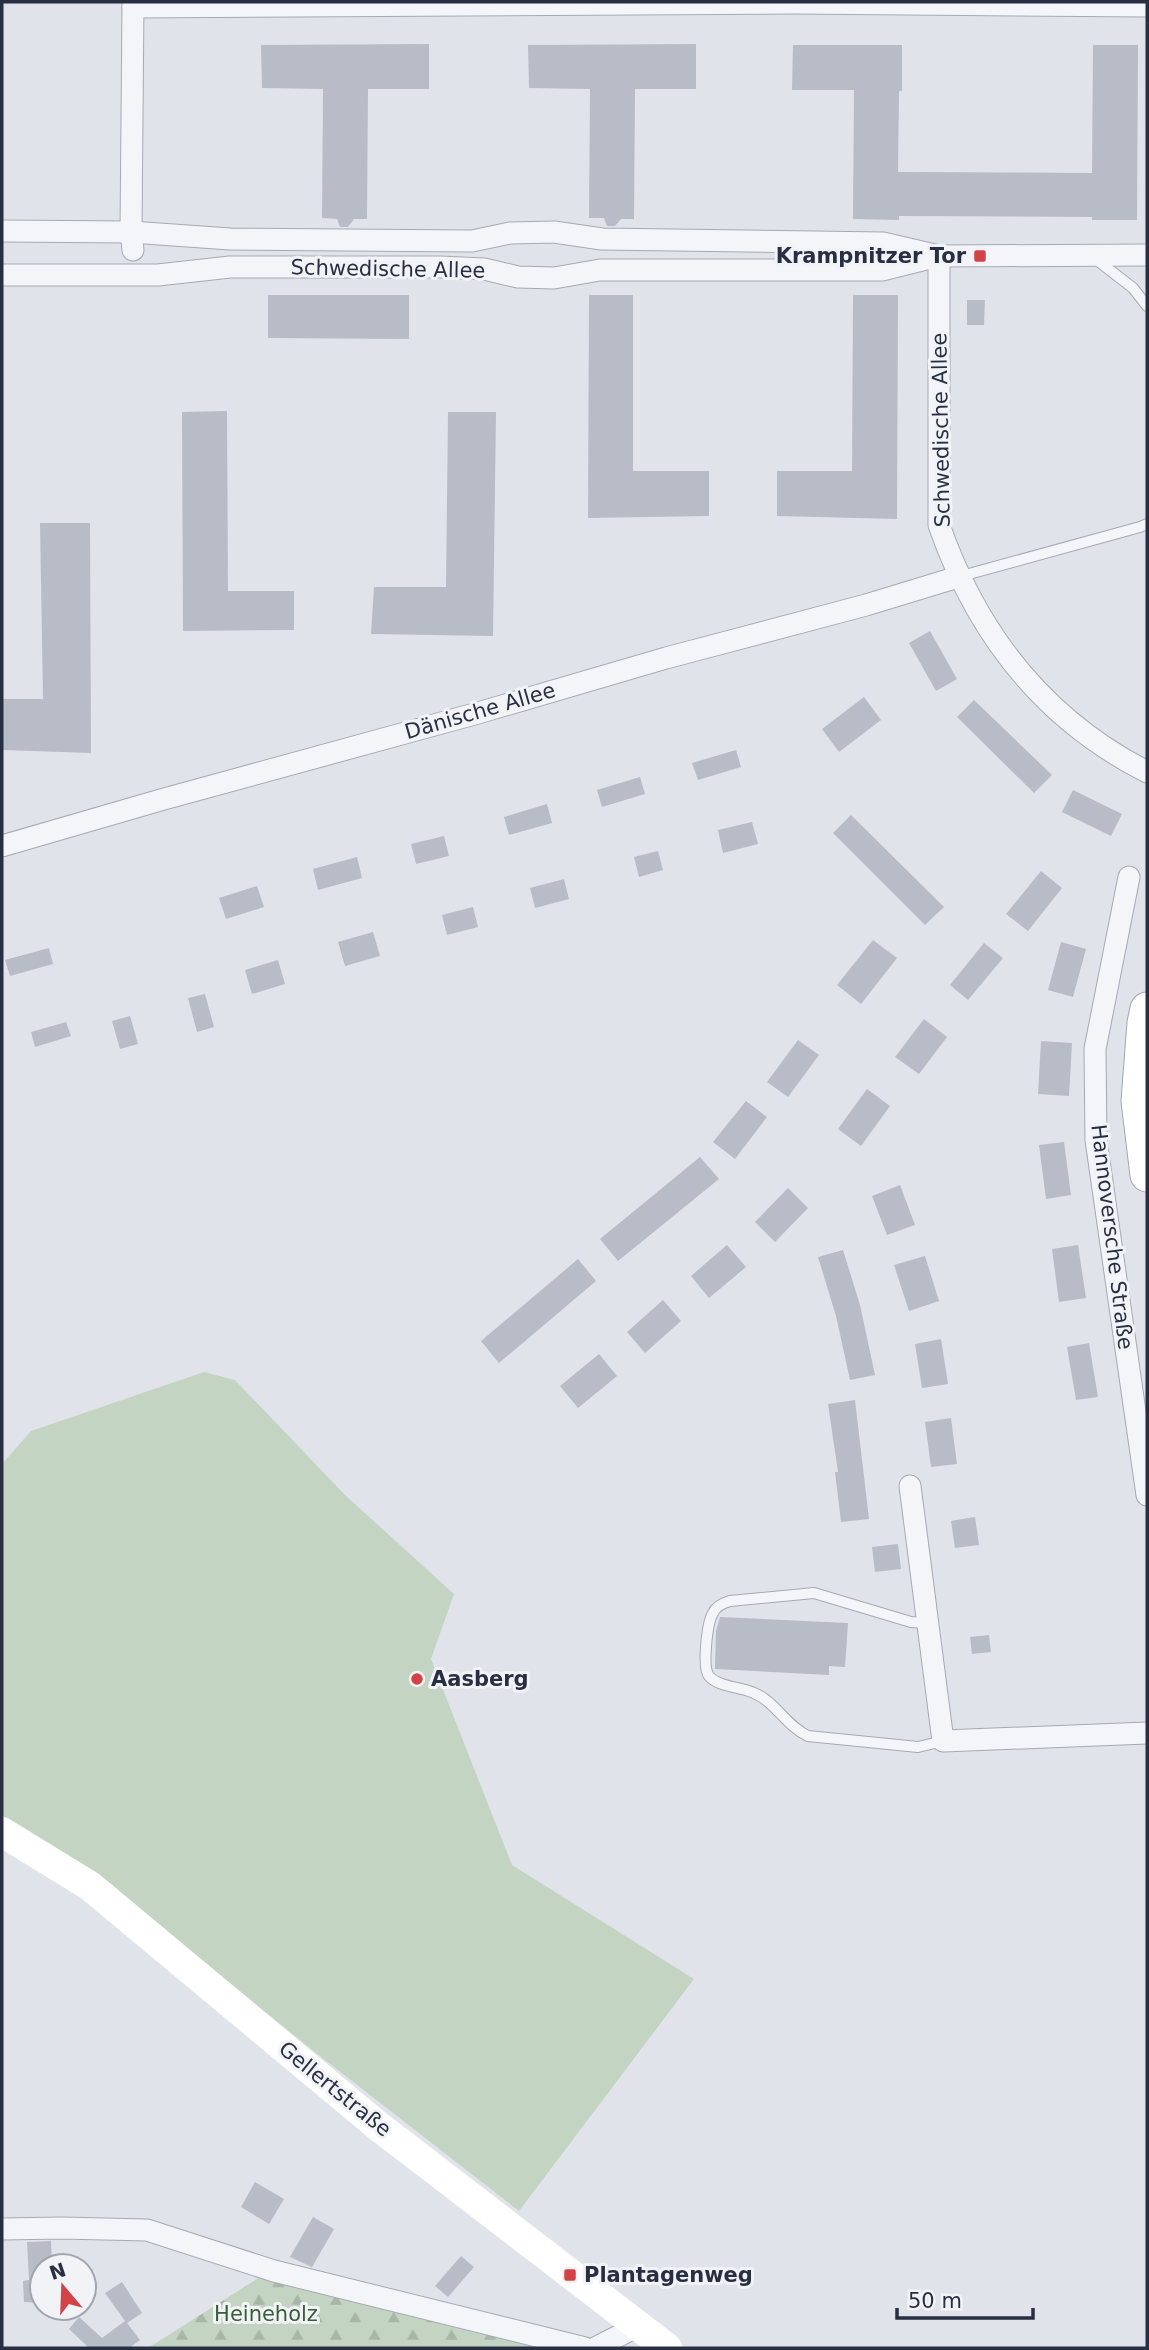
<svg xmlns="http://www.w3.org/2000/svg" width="1149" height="2350" viewBox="0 0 1149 2350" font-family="'DejaVu Sans',sans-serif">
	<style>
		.green { fill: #c4d4c2 }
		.forest { fill: url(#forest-firs) }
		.building { fill: #b8bcc7 }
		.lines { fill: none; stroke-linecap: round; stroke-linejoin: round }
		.lane-casing { stroke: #a6a9b4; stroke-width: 12 }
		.street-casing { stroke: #a6a9b4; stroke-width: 23 }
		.primary-casing { stroke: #a0a6b6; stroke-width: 35 }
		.lane { stroke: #f4f5f8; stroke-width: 10 }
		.street { stroke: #f4f5f8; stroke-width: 21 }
		.secondary { stroke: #fff; stroke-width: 30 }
		.primary { stroke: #fff; stroke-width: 33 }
		.poi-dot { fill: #d24348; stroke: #f1f3f7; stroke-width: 2.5 }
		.labels { text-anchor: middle; stroke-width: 6; stroke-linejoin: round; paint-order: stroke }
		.poi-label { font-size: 21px; font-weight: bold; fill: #292f42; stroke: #f1f3f7; text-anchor: start }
		.street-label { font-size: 21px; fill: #292f42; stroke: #f1f3f7 }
		.park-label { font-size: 21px; fill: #385e36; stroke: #f1f3f7 }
	</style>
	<defs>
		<pattern id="forest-firs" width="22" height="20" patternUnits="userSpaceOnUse" patternTransform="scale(1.75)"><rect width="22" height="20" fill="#c4d4c2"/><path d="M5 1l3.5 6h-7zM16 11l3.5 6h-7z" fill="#a8b6a8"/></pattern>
	</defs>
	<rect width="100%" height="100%" fill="#e1e3ea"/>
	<path class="green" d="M 204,1372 L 235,1380 L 345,1495 L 454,1594 L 431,1659 L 512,1865 L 694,1979 L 519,2211 L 316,2053 L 110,1886 L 2,1815 L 2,1464 L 31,1431 Z"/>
	<path class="forest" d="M 260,2277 L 539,2348 L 148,2348 Z"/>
	<g class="building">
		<path d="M 429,44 L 429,89 L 368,89 L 367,219 L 354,219 L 348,227 L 340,227 L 337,219 L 322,218 L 323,89 L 262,88 L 261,45 Z"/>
		<path d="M 696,44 L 696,89 L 635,89 L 634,219 L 621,219 L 615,226 L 607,226 L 604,218 L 589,218 L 590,89 L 529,88 L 528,45 Z"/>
		<path d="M 793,45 L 902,45 L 902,91 L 899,91 L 898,172 L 1092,173 L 1093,45 L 1138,45 L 1137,220 L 1092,220 L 1092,217 L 899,216 L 899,220 L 853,219 L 854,90 L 792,90 Z"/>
		<path d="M 268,295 L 409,295 L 409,339 L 268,338 Z"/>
		<path d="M 589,295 L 633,295 L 633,471 L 709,471 L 709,516 L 588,518 Z"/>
		<path d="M 853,295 L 898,295 L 897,519 L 777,516 L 777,471 L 852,471 Z"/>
		<path d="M 967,300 L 985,300 L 984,325 L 967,325 Z"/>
		<path d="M 227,411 L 228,591 L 294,591 L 294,630 L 183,631 L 182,412 Z"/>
		<path d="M 448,412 L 496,412 L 493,636 L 371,634 L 374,587 L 446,587 Z"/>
		<path d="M 40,523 L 90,523 L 91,753 L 2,750 L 2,699 L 43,699 Z"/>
		<path d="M 930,631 L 957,679 L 936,691 L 909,643 Z"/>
		<path d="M 864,697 L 881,720 L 839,752 L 822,729 Z"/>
		<path d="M 974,700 L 1052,775 L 1034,793 L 957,717 Z"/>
		<path d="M 736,750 L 741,767 L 698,780 L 692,763 Z"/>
		<path d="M 640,777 L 645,794 L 602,807 L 597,790 Z"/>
		<path d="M 1073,790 L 1122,814 L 1111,836 L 1062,812 Z"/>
		<path d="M 547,804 L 552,823 L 509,835 L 504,817 Z"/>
		<path d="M 851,815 L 944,907 L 925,925 L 833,833 Z"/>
		<path d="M 752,822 L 758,844 L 723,853 L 718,830 Z"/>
		<path d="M 444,836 L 449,856 L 416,864 L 411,844 Z"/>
		<path d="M 658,851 L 663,870 L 639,877 L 634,857 Z"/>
		<path d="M 357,857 L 362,878 L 318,890 L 313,869 Z"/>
		<path d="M 1041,871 L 1062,888 L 1028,931 L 1006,914 Z"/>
		<path d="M 564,879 L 569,899 L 535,908 L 530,888 Z"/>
		<path d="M 257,886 L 264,907 L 226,919 L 219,898 Z"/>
		<path d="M 473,907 L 478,927 L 447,935 L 442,915 Z"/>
		<path d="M 373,932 L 380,956 L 345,966 L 338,942 Z"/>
		<path d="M 873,940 L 897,958 L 861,1004 L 837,985 Z"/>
		<path d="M 1061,942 L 1086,949 L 1073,997 L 1048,990 Z"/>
		<path d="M 984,943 L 1003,958 L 968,1000 L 950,985 Z"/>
		<path d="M 49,948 L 53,964 L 10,976 L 5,960 Z"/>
		<path d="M 278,960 L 285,984 L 252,994 L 245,970 Z"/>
		<path d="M 205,994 L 214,1027 L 197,1032 L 188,998 Z"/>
		<path d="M 130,1016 L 138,1044 L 120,1049 L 112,1021 Z"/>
		<path d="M 924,1019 L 947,1037 L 919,1074 L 895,1057 Z"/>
		<path d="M 66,1022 L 71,1036 L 35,1047 L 31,1032 Z"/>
		<path d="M 798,1040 L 819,1055 L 788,1097 L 767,1082 Z"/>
		<path d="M 1041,1041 L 1072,1043 L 1069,1096 L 1038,1094 Z"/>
		<path d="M 867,1089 L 890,1106 L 861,1146 L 838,1129 Z"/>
		<path d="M 746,1101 L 767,1117 L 735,1159 L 713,1142 Z"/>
		<path d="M 1064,1142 L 1071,1195 L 1046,1199 L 1039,1145 Z"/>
		<path d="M 700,1157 L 719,1179 L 618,1261 L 600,1239 Z"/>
		<path d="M 900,1185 L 915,1225 L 887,1235 L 872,1196 Z"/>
		<path d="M 788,1188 L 808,1208 L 775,1242 L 755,1222 Z"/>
		<path d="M 727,1245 L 746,1267 L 709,1298 L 691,1276 Z"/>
		<path d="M 1078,1245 L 1086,1298 L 1059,1302 L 1052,1249 Z"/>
		<path d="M 843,1250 L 860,1305 L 875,1375 L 850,1380 L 836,1316 L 818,1257 Z"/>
		<path d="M 925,1256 L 939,1301 L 909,1311 L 894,1265 Z"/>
		<path d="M 578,1259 L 596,1281 L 499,1363 L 481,1341 Z"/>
		<path d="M 663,1300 L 681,1321 L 645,1353 L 627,1332 Z"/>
		<path d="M 941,1339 L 948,1384 L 922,1388 L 915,1344 Z"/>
		<path d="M 1089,1343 L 1098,1397 L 1076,1400 L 1067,1347 Z"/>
		<path d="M 599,1354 L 617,1376 L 578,1408 L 560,1386 Z"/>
		<path d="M 855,1400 L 869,1519 L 841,1522 L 835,1472 L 838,1472 L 828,1404 Z"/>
		<path d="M 951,1418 L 957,1464 L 931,1467 L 925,1422 Z"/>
		<path d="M 975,1517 L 979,1545 L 955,1548 L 951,1521 Z"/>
		<path d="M 898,1544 L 901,1569 L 875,1572 L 872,1547 Z"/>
		<path d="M 720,1617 L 848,1623 L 845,1667 L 829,1666 L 829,1675 L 715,1669 L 716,1631 Z"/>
		<path d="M 989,1635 L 991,1652 L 972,1654 L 970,1637 Z"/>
		<path d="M 255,2182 L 284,2199 L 269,2224 L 241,2207 Z"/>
		<path d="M 313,2217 L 334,2229 L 312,2267 L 290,2257 Z"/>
		<path d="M 51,2241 L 52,2266 L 42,2266 L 42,2303 L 24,2302 L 23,2281 L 29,2280 L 27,2242 Z"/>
		<path d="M 461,2256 L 474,2267 L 448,2297 L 435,2286 Z"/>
		<path d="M 122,2282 L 142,2313 L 127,2323 L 140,2340 L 129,2348 L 89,2348 L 69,2329 L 79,2317 L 102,2338 L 125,2321 L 105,2293 Z"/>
	</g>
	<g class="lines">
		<defs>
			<g id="lane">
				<path d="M 1093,257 L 1133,288 L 1147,306"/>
				<path d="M 958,577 L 1140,527 L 1147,524"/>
				<path d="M 927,1623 L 911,1622 L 814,1593 L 730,1601 C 723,1603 716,1606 713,1613 C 707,1623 702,1667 709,1676 C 718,1687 741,1687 754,1693 C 776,1702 786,1726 808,1736 L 918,1747 L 943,1741"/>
			</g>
			<g id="street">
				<path d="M 133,2 L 131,232 L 133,250"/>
				<path d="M 133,7 L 795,3 L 1147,6"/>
				<path d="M 2,231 L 131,232 L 230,239 L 472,241 L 510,233 L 554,232 L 602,239 L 883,243 L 939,256 L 1147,255"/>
				<path d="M 939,256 L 939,525 C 977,634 1043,719 1147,772"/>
				<path d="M 2,275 L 158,275 L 230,267 L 440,267 L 484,269 L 518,277 L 554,278 L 600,270 L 882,270 L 934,257"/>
				<path d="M 2,846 L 164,799 L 478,713 L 666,658 L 866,605 L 958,577"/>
				<path d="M 1129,877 L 1095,1049 L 1096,1140 L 1147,1495"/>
				<path d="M 910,1486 L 943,1741 L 1147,1733"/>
				<path d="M 2,2229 L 62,2228 L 147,2230 L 274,2271 L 585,2348"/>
				<path d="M 595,2348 L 638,2326"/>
			</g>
			<path id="primary" d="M 1147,1009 L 1144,1023 L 1138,1101 L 1147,1175"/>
		</defs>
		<use href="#lane" class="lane-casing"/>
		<use href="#street" class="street-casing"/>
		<use href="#primary" class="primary-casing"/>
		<use href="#lane" class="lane"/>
		<use href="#street" class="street"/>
		<path class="secondary" d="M 2,1832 L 90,1886 L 378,2126 L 667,2348"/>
		<use href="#primary" class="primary"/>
	</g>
	<g class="poi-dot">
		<rect x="973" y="249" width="14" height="14" rx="3.5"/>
		<circle cx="417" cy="1679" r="7"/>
		<rect x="563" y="2268" width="14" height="14" rx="3.5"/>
	</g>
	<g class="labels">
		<g class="poi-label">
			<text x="966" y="263" text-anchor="end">Krampnitzer Tor</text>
			<text x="431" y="1686">Aasberg</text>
			<text x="584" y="2282">Plantagenweg</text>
		</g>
		<g class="street-label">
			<text transform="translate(388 269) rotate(1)" y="7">Schwedische Allee</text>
			<text transform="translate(941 430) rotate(-91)" y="7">Schwedische Allee</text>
			<text transform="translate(480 711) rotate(-16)" y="7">Dänische Allee</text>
			<text transform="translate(1112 1237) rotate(83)" y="7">Hannoversche Straße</text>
			<text transform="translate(335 2089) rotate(39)" y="7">Gellertstraße</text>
		</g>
		<g class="park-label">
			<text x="266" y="2321">Heineholz</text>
		</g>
	</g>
	<rect width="1149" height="2350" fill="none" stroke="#292f42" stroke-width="7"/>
	<g transform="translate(63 2287) rotate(341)"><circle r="33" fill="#f1f3f7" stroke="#a1a5af" stroke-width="2"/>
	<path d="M0-5L12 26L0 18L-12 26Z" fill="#d24348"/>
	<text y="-10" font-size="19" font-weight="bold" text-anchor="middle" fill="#292f42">N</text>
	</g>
	<path d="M897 2308v10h136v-10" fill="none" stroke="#292f42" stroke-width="3.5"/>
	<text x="908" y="2308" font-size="21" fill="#292f42" stroke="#f1f3f7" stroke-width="5" paint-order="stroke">50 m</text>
</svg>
